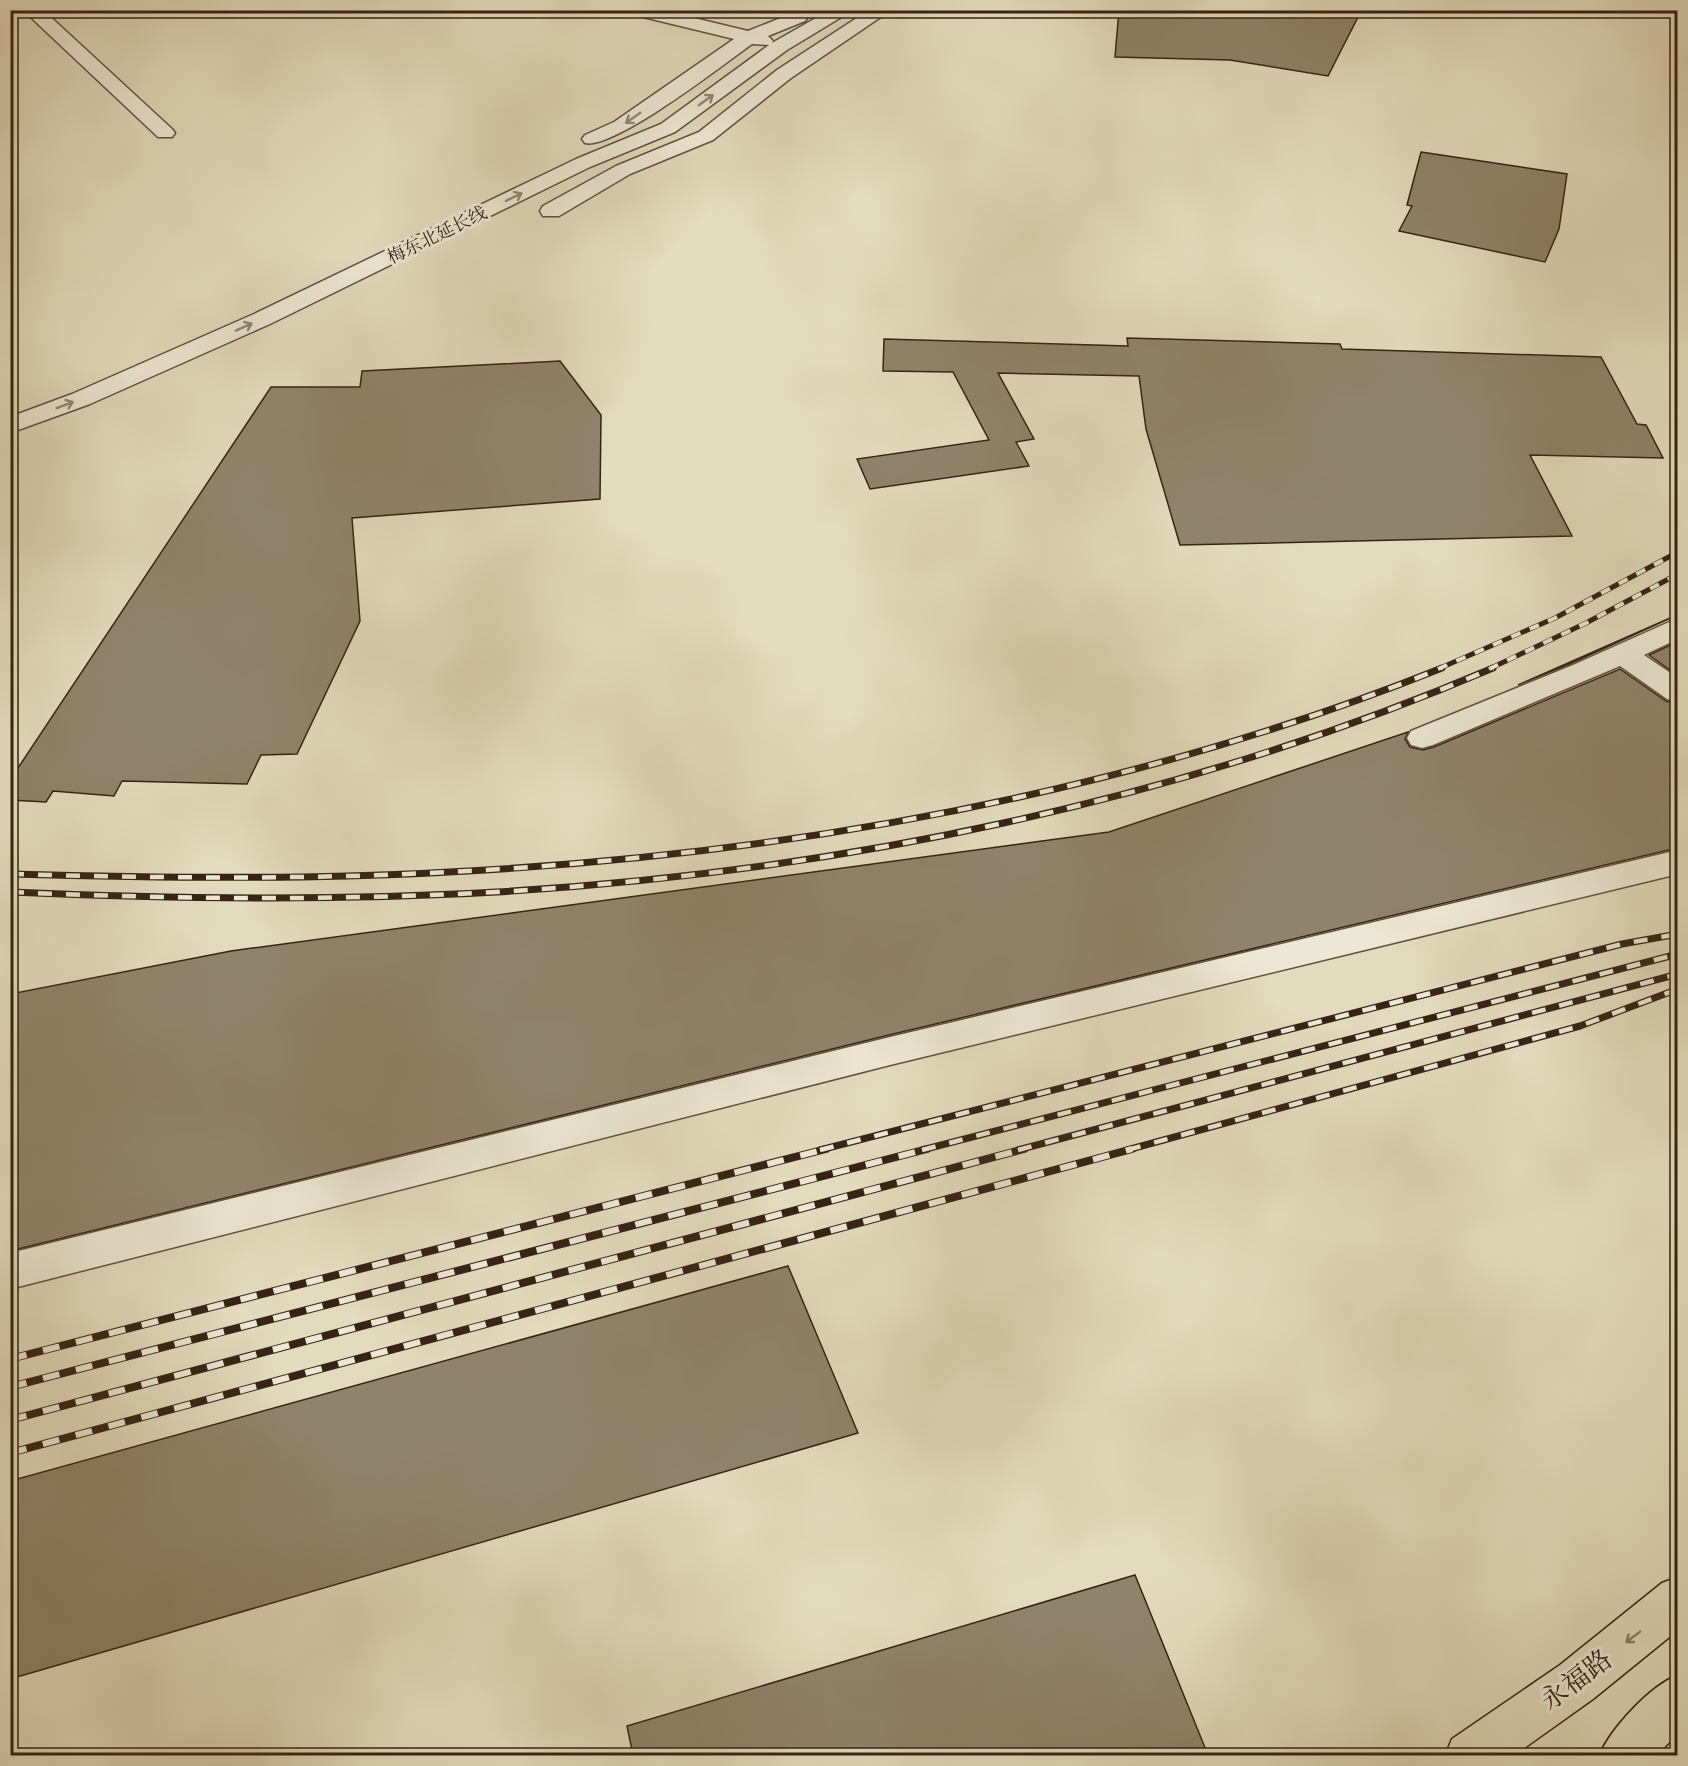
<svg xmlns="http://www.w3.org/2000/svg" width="1688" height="1766" viewBox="0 0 1688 1766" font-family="'EB Garamond','Noto Serif SC',serif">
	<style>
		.building { fill: #90836c; stroke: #362314; stroke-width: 1.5 }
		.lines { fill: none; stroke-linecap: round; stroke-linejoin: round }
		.minor-casing { stroke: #61513e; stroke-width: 3 }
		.major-casing { stroke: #362314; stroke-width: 3 }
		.highway-casing { stroke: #362314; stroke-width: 3 }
		.minor { fill: #ede8d5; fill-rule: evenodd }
		.major { fill: #e3dbbe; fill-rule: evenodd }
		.highway { fill: #e3dbbe; fill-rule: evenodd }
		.rail-far2-casing { stroke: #362314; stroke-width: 5 }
		.rail-far1-casing { stroke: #362314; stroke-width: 7 }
		.rail-casing { stroke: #362314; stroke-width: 8 }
		.rail-far2 { stroke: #ede8d5; stroke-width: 4; stroke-dasharray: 10; stroke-linecap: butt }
		.rail-far1 { stroke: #ede8d5; stroke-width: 4.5; stroke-dasharray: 14; stroke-linecap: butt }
		.rail { stroke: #ede8d5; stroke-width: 6; stroke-dasharray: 17; stroke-linecap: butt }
		.oneway { stroke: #928674 }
		.oneway2 { stroke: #8c7f69 }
		.labels { text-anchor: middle; stroke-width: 6; stroke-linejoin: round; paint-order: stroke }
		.far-street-label { font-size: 18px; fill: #362314; stroke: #ede8d5 }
		.near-street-label { font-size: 27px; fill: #362314; stroke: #ede8d5 }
	</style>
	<rect width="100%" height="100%" fill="#e3dbbe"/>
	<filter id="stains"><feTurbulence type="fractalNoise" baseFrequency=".00333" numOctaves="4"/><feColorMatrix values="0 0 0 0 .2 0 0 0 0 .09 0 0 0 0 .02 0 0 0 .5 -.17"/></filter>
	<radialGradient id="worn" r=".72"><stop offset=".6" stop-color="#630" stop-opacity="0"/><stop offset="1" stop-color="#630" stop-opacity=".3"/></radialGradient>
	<g class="building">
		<path d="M 1119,10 L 1326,10 L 1359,15 L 1328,76 L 1230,60 L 1115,57 Z"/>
		<path d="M 1421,152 L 1567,174 L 1559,229 L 1545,262 L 1399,231 L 1412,206 L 1407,205 Z"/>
		<path d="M 1127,338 L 1340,344 L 1342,349 L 1601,357 L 1637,424 L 1646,425 L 1663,458 L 1530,455 L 1572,536 L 1180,545 L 1146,429 L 1139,376 L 998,373 L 1034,439 L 1016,442 L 1029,466 L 870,489 L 857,459 L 989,440 L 953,372 L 883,371 L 884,339 L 1128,346 Z"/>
		<path d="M 560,361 L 601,415 L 600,499 L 352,518 L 360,621 L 297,754 L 261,755 L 247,784 L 122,781 L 114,796 L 53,791 L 46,802 L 10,800 L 10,780 L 271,387 L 360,387 L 362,371 Z"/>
		<path d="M 1677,615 L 1572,663 L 1518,685 Z"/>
		<path d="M 1677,642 L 1677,675 L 1649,655 Z"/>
		<path d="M 1620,669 L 1666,701 L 1677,704 L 1677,848 L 889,1035 L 10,1251 L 10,994 L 231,951 L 1109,832 L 1408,732 L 1405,739 L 1410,747 L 1423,750 L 1434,747 Z"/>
		<path d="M 788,1266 L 858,1433 L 10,1679 L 10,1481 Z"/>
		<path d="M 1135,1575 L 1208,1755 L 633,1755 L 627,1726 Z"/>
	</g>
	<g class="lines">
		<defs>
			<g id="minor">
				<path d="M 23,10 L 43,10 L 172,129 L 175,133 L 172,137 L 158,137 Z"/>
				<path d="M 628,10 L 661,10 L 748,31 L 793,13 L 805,13 L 808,17 L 805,21 L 768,36 L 773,41 L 772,43 L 830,10 L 853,10 L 787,50 L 675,132 L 590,167 L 270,324 L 90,404 L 10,433 L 10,417 L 72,394 L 254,314 L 576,159 L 661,124 L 769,45 L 752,44 C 724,64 614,150 585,143 L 582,139 L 585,135 L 614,122 L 734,39 L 631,14 Z"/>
				<path d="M 869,10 L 891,10 L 791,78 L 713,140 L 630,174 L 559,216 L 543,216 L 540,211 L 543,206 L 616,166 L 699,132 L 777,70 Z"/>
				<path d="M 1678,618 L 1678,639 L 1644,655 L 1678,678 L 1678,702 L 1667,699 L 1620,666 L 1433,745 L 1422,748 L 1411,745 L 1407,738 L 1411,731 L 1573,665 Z"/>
				<path d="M 1678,850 L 1678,874 L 890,1065 L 10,1289 L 10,1253 L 890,1037 Z"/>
			</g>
			<path id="major" d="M 1678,1577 L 1678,1630 L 1593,1699 L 1513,1756 L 1445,1756 L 1452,1739 L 1560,1665 L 1662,1583 Z"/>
			<path id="highway" d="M 1678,1675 L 1678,1733 L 1656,1756 L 1599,1756 C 1611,1728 1650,1686 1678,1675 Z"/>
		</defs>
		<use href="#minor" class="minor-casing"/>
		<use href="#major" class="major-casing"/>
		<use href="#highway" class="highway-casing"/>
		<use href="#minor" class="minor"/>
		<use href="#major" class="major"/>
		<use href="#highway" class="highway"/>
		<defs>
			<g id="rail-far2">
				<path d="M 1438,669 L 1555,618 L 1678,552"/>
				<path d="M 1489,669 L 1586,623 L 1678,574"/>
			</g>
			<g id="rail-far1">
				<path d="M 10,874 C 122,877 235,879 347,876 C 719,866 1095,807 1442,668"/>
				<path d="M 10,892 C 172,899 334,901 496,892 C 837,872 1179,802 1493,668"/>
				<path d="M 820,1150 L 1622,944 L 1678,934"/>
				<path d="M 922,1150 L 1678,954"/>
				<path d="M 1018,1150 L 1678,974"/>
				<path d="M 1127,1150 L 1580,1026 L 1678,989"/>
			</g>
			<g id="rail">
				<path d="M 10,1359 L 826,1149"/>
				<path d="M 10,1387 L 927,1149"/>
				<path d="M 10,1420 L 1024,1149"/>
				<path d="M 10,1453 L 1132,1149"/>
			</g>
		</defs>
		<use href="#rail-far2" class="rail-far2-casing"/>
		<use href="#rail-far1" class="rail-far1-casing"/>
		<use href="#rail" class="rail-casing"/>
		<use href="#rail-far2" class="rail-far2"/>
		<use href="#rail-far1" class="rail-far1"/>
		<use href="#rail" class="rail"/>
	</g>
	<defs><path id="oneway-shaft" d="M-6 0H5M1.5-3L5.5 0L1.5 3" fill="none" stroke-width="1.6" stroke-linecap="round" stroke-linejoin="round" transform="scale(1.5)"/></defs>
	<g class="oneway">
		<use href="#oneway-shaft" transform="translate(706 100) rotate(-36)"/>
		<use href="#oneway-shaft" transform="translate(633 118) rotate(145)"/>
		<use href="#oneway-shaft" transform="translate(514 197) rotate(-26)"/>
		<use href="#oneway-shaft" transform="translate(244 327) rotate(-24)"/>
		<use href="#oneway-shaft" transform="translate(65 405) rotate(-20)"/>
	</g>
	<use class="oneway2" href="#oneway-shaft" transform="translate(1633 1637) rotate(143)"/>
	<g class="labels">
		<g class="far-street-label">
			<text transform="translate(437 235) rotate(-26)" y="6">梅东北延长线</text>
		</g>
		<g class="near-street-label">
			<text transform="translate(1576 1680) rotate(-37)" y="9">永福路</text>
		</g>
	</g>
	<rect width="1688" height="1766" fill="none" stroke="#e3dbbe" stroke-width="36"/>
	<rect x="12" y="12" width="1664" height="1742" fill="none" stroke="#362314" stroke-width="3"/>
	<rect x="18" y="18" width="1652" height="1730" fill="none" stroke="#362314" stroke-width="1.5"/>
	<rect width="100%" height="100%" filter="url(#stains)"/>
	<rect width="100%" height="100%" fill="url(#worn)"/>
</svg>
